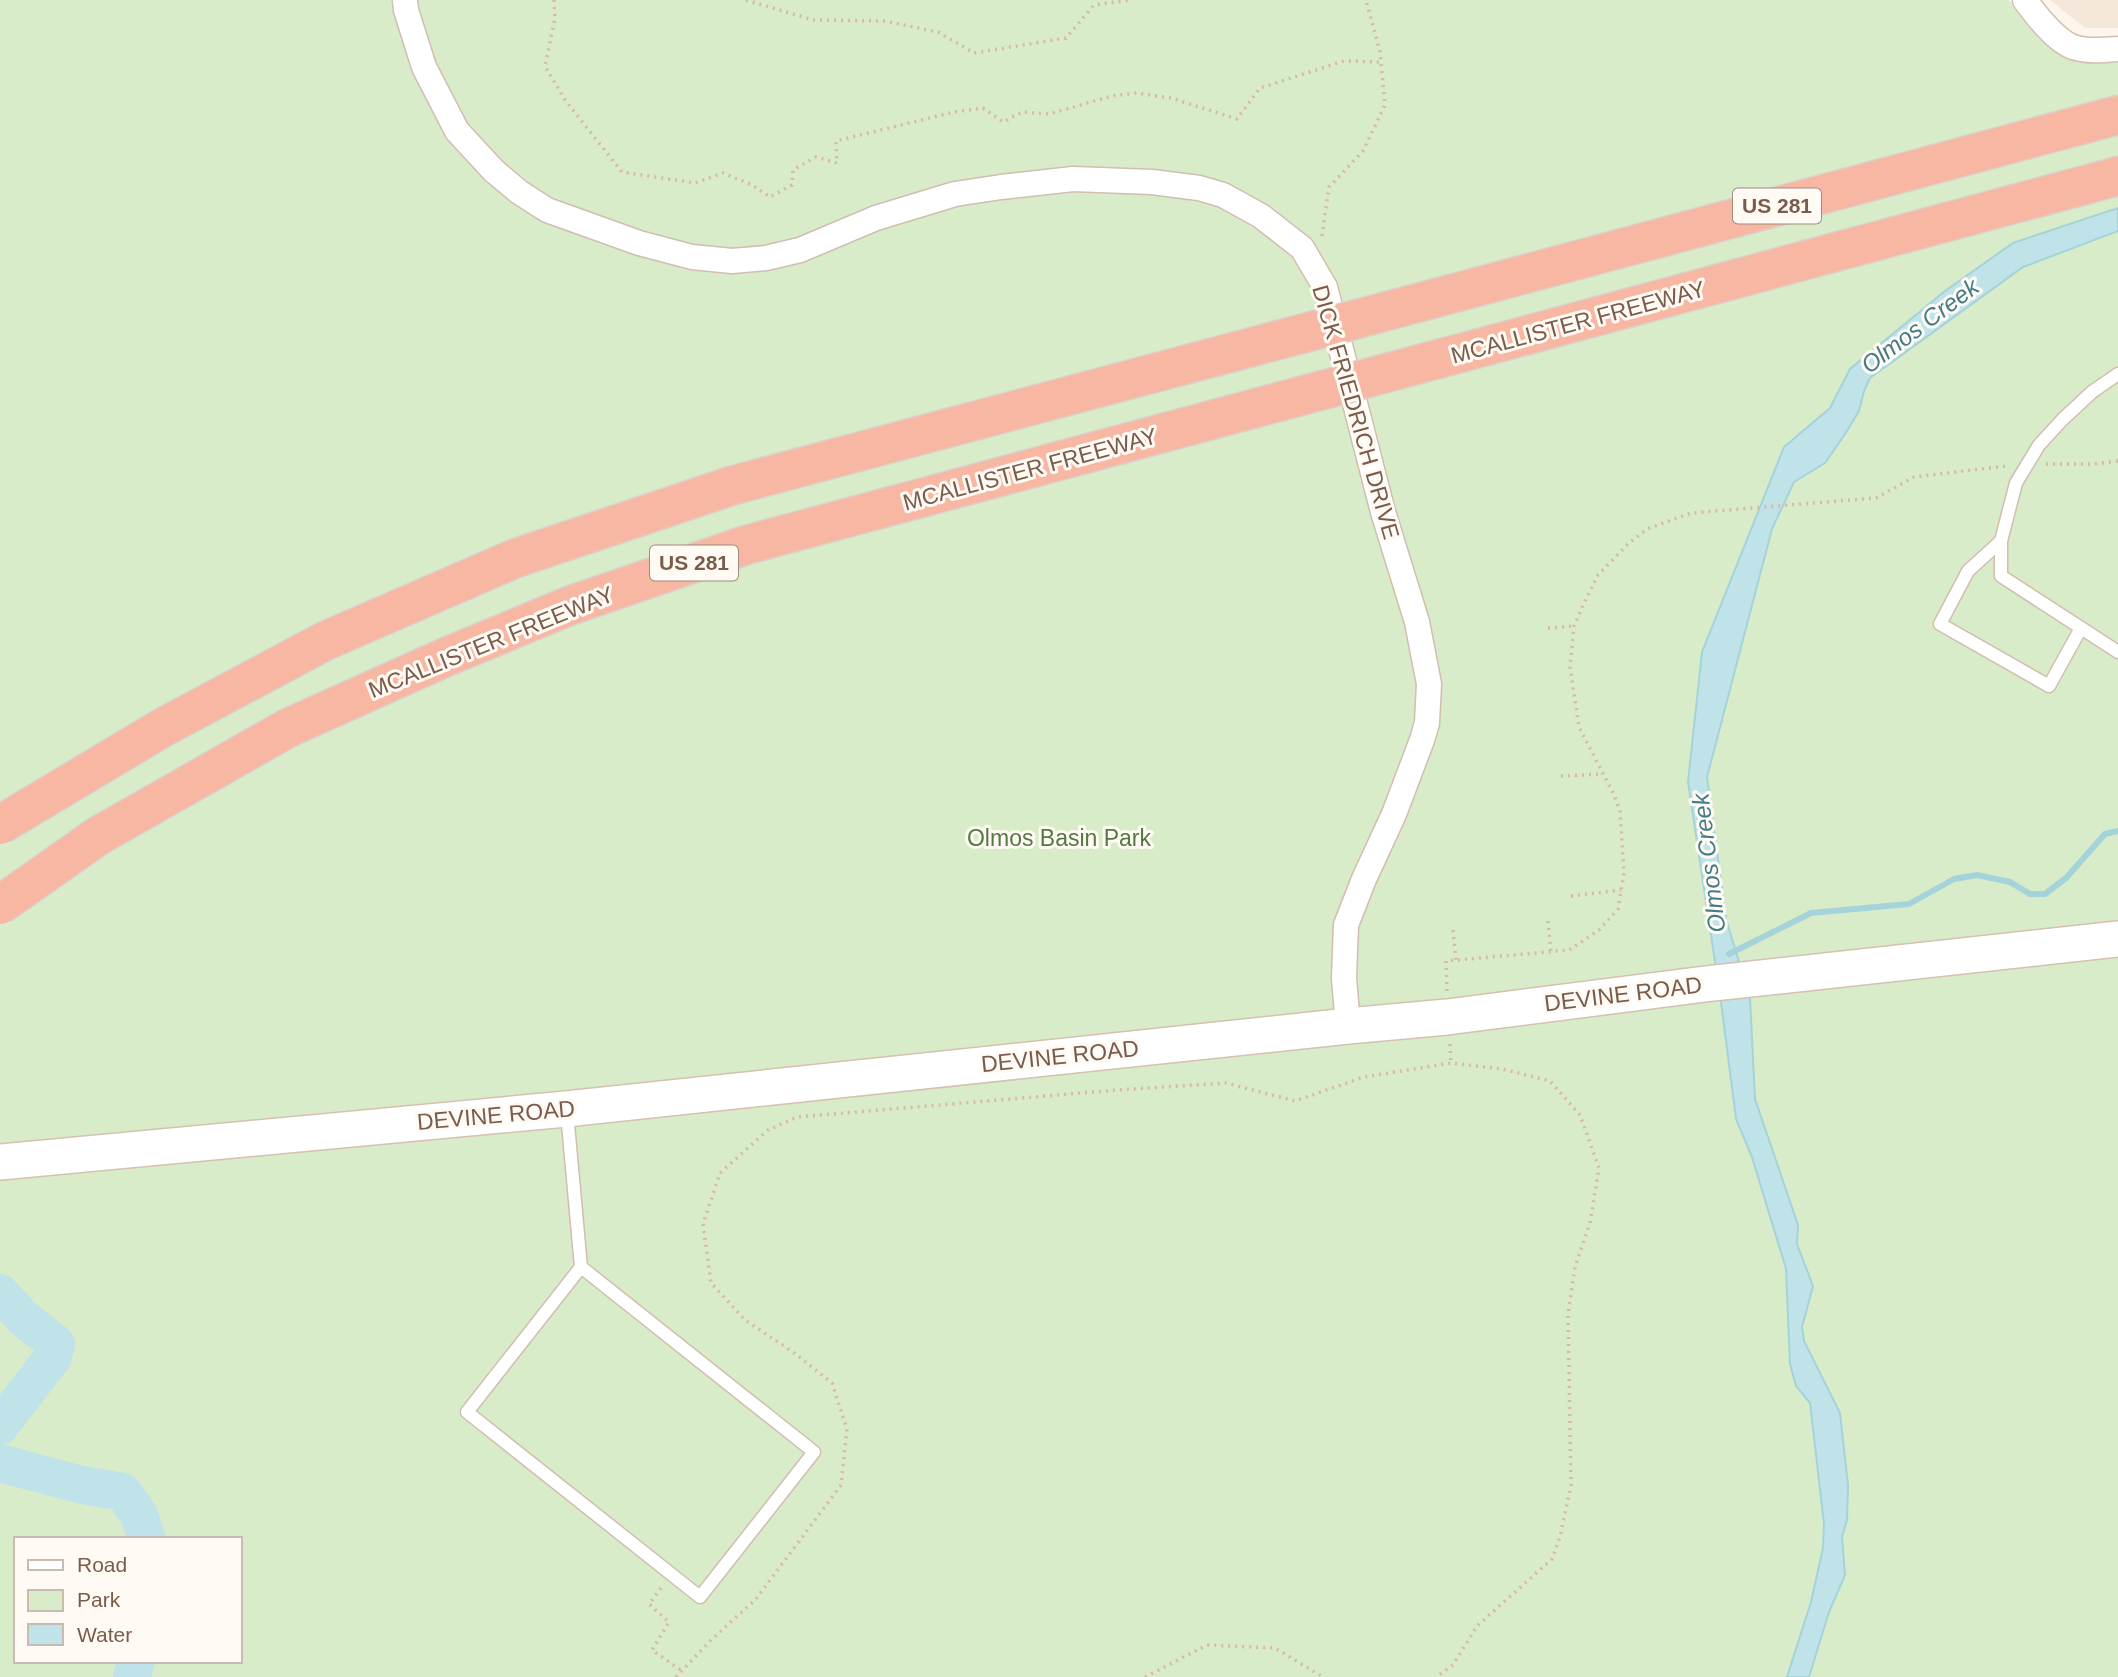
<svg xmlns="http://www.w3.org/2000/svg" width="2118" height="1677" viewBox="0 0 2118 1677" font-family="Arial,sans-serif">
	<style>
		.residential { fill: #f5e8da }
		.green { fill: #d8ecc9; fill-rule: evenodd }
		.water { fill: #bfe3e8; stroke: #a5d3da; stroke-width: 2 }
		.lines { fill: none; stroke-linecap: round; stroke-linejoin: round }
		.stream { stroke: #a5d3da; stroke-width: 6 }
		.river { stroke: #bfe3e8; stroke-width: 38 }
		.lane-casing { stroke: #d1beb0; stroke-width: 15 }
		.street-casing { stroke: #d1beb0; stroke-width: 27 }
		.secondary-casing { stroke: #d6c0b0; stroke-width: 38 }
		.highway-casing { stroke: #dad1cd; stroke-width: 41 }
		.path { stroke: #d9b8a5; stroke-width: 3.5; stroke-dasharray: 2 5; stroke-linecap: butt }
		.lane { stroke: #fff; stroke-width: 12 }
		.street { stroke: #fff; stroke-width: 24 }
		.secondary { stroke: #fff; stroke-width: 35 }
		.highway { stroke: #f7b7a3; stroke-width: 38 }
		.highway-bridge-casing { stroke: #dad1cd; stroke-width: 41; stroke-linecap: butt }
		.highway-bridge { stroke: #f7b7a3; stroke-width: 38 }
		.labels { text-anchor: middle; stroke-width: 6; stroke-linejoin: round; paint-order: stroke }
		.shield { fill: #fffaf3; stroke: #a28b7f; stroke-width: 2 }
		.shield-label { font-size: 21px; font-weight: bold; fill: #7a5c4d }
		.street-label { font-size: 23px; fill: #7a5c4d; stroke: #fffaf3 }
		.park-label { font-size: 23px; fill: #537a41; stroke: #fffaf3 }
		.water-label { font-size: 24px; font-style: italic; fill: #437c86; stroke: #fffaf3 }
	</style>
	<rect width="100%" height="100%" fill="#fdf6ec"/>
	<path class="residential" d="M 2050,0 L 2118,0 L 2118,28 L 2085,28 Z"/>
	<path class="green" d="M 0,0 L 2009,0 L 2039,39 L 2070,53 L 2118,57 L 2118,1677 L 0,1677 ZM 16,1539 L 240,1539 L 240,1661 L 16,1661 Z"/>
	<path class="water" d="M 2118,208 L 2118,231 L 2023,267 L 1870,378 L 1864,391 L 1859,411 L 1847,431 L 1825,463 L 1794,482 L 1772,529 L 1707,777 L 1726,919 L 1750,998 L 1755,1099 L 1798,1225 L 1797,1244 L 1813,1286 L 1802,1327 L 1804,1341 L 1840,1413 L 1848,1485 L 1847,1520 L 1842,1537 L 1845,1575 L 1829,1612 L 1809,1677 L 1787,1677 L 1811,1602 L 1823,1548 L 1824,1524 L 1810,1403 L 1796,1386 L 1790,1364 L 1786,1269 L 1752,1157 L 1736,1119 L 1721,1002 L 1688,782 L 1702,652 L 1784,447 L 1830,408 L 1850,369 L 1945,291 L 2013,243 Z"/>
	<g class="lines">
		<path class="stream" d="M 1729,954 L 1811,913 L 1909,904 L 1954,879 L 1977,875 L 2010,882 L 2030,894 L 2045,894 L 2066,878 L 2105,834 L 2118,831"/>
		<g class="river">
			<path d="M 0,1293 L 22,1317 L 56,1344 L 53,1357 L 0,1426"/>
			<path d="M 0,1463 L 82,1485 L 123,1492 L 139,1515 L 147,1539"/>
			<path d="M 132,1677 L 136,1661"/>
		</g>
		<defs>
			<g id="lane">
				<path d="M 2118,374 L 2092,392 L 2063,419 L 2039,445 L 2016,483 L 2001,541 L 2001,576 L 2118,652"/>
				<path d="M 2001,541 L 1968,571 L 1940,624 L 2049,686 L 2081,628"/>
				<path d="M 567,1113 L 581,1267 L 467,1412 L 700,1597 L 814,1452 L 581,1267"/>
			</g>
			<g id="street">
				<path d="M 405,0 L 406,10 L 424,67 L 457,131 L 494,171 L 519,192 L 547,210 L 639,243 L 692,257 L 732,261 L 766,258 L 800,250 L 876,218 L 955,194 L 1001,187 L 1073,179 L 1152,182 L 1199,188 L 1223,195 L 1261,216 L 1302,248 L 1325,287 L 1383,512 L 1417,622 L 1429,684 L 1427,723 L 1422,740 L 1394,814 L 1364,879 L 1346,925 L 1344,978 L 1348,1026"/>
				<path d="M 2025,0 C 2035,14 2056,41 2073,47 C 2087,52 2104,50 2118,49"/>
			</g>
			<path id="secondary" d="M 0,1162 L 566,1109 L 1348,1026 L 1447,1017 L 1705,984 L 2118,939"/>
			<g id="highway">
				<path d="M 1436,298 L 2118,115"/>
				<path d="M 1442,358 L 2118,176"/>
			</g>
		</defs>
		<use href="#lane" class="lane-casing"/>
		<use href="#street" class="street-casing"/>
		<use href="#secondary" class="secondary-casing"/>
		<use href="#highway" class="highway-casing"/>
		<g class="path">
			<path d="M 554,0 L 555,18 L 545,66 L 565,100 L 622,172 L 695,183 L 723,173 L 752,185 L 770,197 L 792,185 L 793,170 L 816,157 L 837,163 L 836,141 L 954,112 L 983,108 L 1003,122 L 1022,112 L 1049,114 L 1112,96 L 1137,93 L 1171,98 L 1237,119 L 1260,88 L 1344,61 L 1381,62"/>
			<path d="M 746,0 L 813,20 L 884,21 L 938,32 L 974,53 L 1066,38 L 1094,5 L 1131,0"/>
			<path d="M 1322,236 L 1329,187 L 1363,151 L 1385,105 L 1380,52 L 1366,0"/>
			<path d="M 2046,464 L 2094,464 L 2118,461"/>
			<path d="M 1548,628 L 1574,626"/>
			<path d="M 1561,776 L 1602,774"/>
			<path d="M 1571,896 L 1621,890"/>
			<path d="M 1548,921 L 1551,953"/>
			<path d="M 1453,930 L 1456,961"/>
			<path d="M 1447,991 L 1446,961 L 1569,950 L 1599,930 L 1618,909 L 1624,873 L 1620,811 L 1614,795 L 1579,727 L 1570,667 L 1574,626 L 1583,605 L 1598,575 L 1628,544 L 1647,529 L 1691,513 L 1876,498 L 1914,477 L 2006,466"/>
			<path d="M 1450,1044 L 1451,1063"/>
			<path d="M 661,1588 L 649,1604 L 669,1622 L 652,1650 L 682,1671"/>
			<path d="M 676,1677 L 710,1641 L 756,1599 L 841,1485 L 847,1429 L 832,1383 L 793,1352 L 745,1320 L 711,1283 L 703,1224 L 720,1173 L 768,1130 L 797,1117 L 1117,1090 L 1226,1083 L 1295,1101 L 1364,1077 L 1451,1063 L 1502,1069 L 1550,1081 L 1580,1115 L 1599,1168 L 1590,1223 L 1575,1267 L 1568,1314 L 1571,1485 L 1560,1537 L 1552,1559 L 1477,1626 L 1453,1665 L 1436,1677"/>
			<path d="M 1145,1677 L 1207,1645 L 1275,1648 L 1323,1677"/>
		</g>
		<use href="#lane" class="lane"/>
		<use href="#street" class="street"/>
		<use href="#secondary" class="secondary"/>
		<use href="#highway" class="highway"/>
		<defs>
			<g id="highway-bridge">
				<path d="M 0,825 L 162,728 L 325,641 L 516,558 L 734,485 L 1436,298"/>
				<path d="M 0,905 L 98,836 L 288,728 L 446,657 L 569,606 L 746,545 L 1442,358"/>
			</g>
		</defs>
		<use href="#highway-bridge" class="highway-bridge-casing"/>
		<use href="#highway-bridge" class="highway-bridge"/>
	</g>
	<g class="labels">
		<g class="shield">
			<rect x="1733" y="188.5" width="88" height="35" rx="5"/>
			<rect x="650" y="545.5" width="88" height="35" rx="5"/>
		</g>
		<g class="shield-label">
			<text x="1777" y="213">US 281</text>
			<text x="694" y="570">US 281</text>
		</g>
		<g class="street-label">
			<text transform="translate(1578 322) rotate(-15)" y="8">MCALLISTER FREEWAY</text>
			<text transform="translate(1356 412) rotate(74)" y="8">DICK FRIEDRICH DRIVE</text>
			<text transform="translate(1030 469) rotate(-15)" y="8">MCALLISTER FREEWAY</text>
			<text transform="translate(491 642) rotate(-22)" y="8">MCALLISTER FREEWAY</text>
			<text transform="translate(1623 994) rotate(-7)" y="8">DEVINE ROAD</text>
			<text transform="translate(1060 1056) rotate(-6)" y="8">DEVINE ROAD</text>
			<text transform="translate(496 1115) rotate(-5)" y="8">DEVINE ROAD</text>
		</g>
		<g class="park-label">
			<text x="1059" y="846">Olmos Basin Park</text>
		</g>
		<g class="water-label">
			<text transform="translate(1920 326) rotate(-37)" y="8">Olmos Creek</text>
			<text transform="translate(1709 863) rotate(-97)" y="8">Olmos Creek</text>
		</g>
	</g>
	<rect x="14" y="1537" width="228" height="126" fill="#fffaf3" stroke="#cabbb1" stroke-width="2"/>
	<rect x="28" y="1560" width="35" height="10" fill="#ffffff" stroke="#cabbb1" stroke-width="2"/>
	<text x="77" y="1572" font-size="21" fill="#7a5c4d">Road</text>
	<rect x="28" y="1590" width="35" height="21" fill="#d8ecc9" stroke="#cabbb1" stroke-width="2"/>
	<text x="77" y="1607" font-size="21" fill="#7a5c4d">Park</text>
	<rect x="28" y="1624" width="35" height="21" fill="#bfe3e8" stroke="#cabbb1" stroke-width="2"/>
	<text x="77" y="1642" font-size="21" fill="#7a5c4d">Water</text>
</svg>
